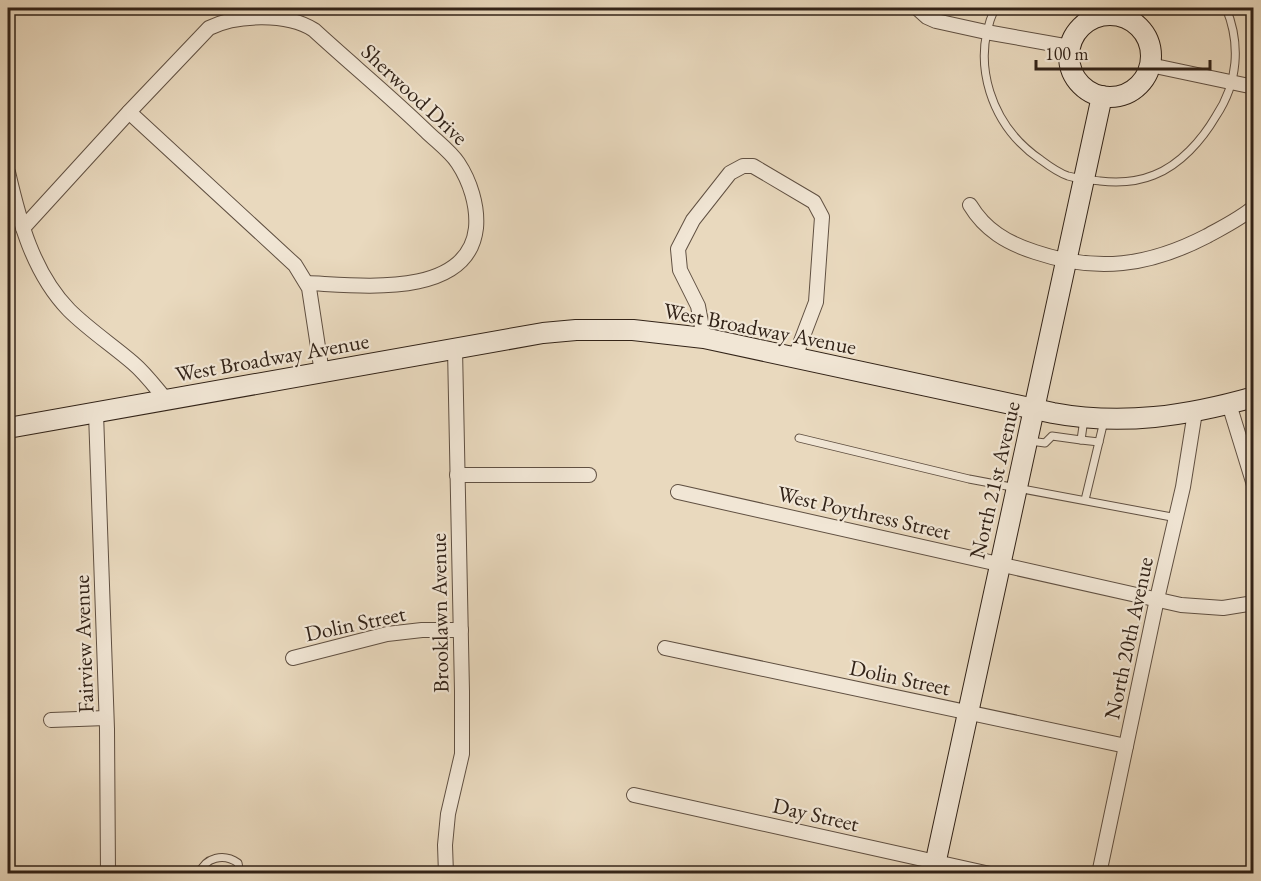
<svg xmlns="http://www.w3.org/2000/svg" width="1261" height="881" viewBox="0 0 1261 881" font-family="'EB Garamond',serif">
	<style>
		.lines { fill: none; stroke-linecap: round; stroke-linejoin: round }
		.lane-casing { stroke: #605042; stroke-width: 9 }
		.street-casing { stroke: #605042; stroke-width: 16 }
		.secondary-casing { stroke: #322318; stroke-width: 22 }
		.lane { stroke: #f1e6d5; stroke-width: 7 }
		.street { stroke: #f1e6d5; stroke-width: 14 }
		.secondary { stroke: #f1e6d5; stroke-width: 20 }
		.labels { text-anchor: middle; stroke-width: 4.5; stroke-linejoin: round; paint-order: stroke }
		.street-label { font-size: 22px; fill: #322318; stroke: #f1e6d5 }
	</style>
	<rect width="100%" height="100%" fill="#e9d9be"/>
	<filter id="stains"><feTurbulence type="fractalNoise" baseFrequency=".00333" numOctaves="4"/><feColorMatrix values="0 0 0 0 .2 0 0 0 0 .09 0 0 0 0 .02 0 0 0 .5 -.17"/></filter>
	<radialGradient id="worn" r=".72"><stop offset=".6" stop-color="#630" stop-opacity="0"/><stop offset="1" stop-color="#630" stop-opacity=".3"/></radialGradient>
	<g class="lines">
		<defs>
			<g id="lane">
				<path d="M 995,8 C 970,63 991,126 1041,160 C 1049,166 1059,173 1068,176 C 1079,179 1090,180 1100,181 C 1118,183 1137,182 1154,175 C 1180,165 1202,140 1216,116 C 1238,83 1241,44 1226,8"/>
				<path d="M 799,438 L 969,479 L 1177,518"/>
				<path d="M 1081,440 L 1099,442"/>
				<path d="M 1030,441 L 1045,443 L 1052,436 L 1081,440 L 1084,419"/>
				<path d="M 1085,500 L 1104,421"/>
				<path d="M 199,874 C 205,857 224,853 238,863 L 240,874"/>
			</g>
			<g id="street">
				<path d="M 917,8 L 927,17 L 936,21 L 986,32 L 1070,47"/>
				<path d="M 1150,65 L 1254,87"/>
				<path d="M 129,112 L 295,265 L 309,288 L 322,373"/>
				<path d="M 8,172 C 19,220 33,273 69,310 C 88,329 112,345 133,363 C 146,374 156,388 167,401"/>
				<path d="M 970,205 C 985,230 1007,243 1035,252 C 1097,273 1149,266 1207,236 C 1223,227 1240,219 1254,207"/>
				<path d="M 23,228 L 129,112 L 209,28 C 237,14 288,13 314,30 C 351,64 390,96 426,131 C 436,141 450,151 458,163 C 470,181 478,206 476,228 C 468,300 357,285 307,283"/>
				<path d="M 704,338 L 698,306 L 680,270 L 678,249 L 693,220 L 730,173 L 743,166 L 753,166 L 814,202 L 822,217 L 816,302 L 795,357"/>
				<path d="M 1229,404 L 1254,485"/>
				<path d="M 96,413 L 107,729 L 108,874"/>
				<path d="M 457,475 L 589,475"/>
				<path d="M 678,492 L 1181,605 L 1223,608 L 1254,603"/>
				<path d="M 665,648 L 1126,746"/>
				<path d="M 293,658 L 387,634 L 422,630 L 461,630"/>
				<path d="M 51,720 L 106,718"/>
				<path d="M 634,795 L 990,874"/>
				<path d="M 446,874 L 445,845 L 448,814 L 462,754 L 462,691 L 455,349"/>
				<path d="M 1099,874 L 1157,599 L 1183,487 L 1195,412"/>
			</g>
			<g id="secondary">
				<circle cx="1110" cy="56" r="41"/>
				<path d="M 8,428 L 543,333 L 576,330 L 633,330 L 704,338 L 1053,413 C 1122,426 1187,416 1254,397"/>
				<path d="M 933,874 L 1102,96"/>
			</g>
		</defs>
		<use href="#lane" class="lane-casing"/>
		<use href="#street" class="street-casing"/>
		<use href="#secondary" class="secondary-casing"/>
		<use href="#lane" class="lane"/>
		<use href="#street" class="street"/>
		<use href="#secondary" class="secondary"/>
	</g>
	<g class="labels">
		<g class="street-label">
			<text transform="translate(415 94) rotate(43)" y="8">Sherwood Drive</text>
			<text transform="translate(760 328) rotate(11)" y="8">West Broadway Avenue</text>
			<text transform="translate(272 357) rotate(-10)" y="8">West Broadway Avenue</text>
			<text transform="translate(994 480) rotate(-77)" y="8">North 21st Avenue</text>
			<text transform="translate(864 512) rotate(13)" y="8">West Poythress Street</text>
			<text transform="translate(439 613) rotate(-91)" y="8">Brooklawn Avenue</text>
			<text transform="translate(355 623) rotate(-12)" y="8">Dolin Street</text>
			<text transform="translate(1128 638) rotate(-78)" y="8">North 20th Avenue</text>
			<text transform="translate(83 644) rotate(-92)" y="8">Fairview Avenue</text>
			<text transform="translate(900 677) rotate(12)" y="8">Dolin Street</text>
			<text transform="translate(816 814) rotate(13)" y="8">Day Street</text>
		</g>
	</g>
	<rect width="1261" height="881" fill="none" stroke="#e9d9be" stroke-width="30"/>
	<rect x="9" y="9" width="1243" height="863" fill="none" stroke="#322318" stroke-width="3"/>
	<rect x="15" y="15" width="1231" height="851" fill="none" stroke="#322318" stroke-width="1.5"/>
	<path d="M1036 60v9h174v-9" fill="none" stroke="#322318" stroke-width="3"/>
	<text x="1045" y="60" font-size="18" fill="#322318" stroke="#f1e6d5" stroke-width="4.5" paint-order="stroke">100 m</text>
	<rect width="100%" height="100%" filter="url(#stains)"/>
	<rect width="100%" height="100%" fill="url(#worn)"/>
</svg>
